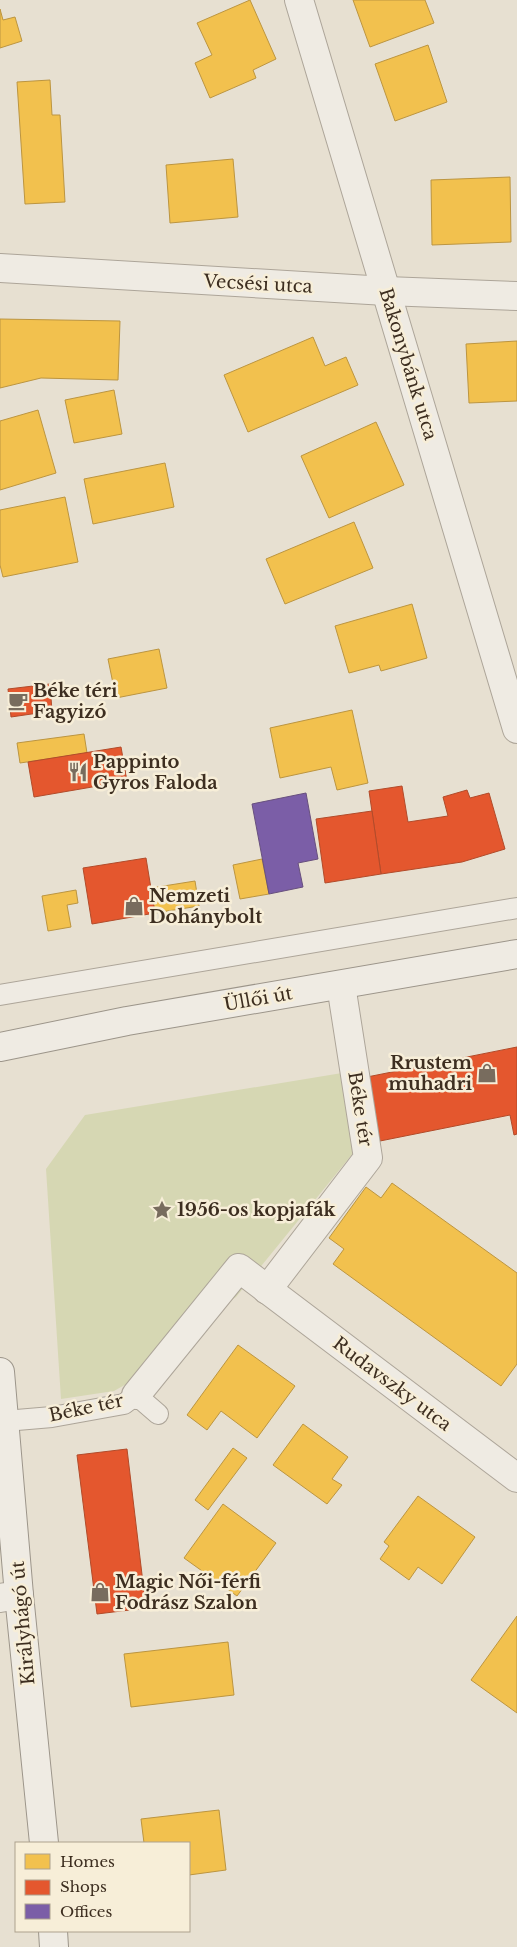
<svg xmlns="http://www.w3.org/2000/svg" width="517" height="1947" viewBox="0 0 517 1947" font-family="'Libre Baskerville',serif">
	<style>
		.green { fill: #d6d7b3 }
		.homes { fill: #f2c14e; stroke: #bc9540 }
		.shops { fill: #e4572e; stroke: #b24b2a }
		.offices { fill: #7b5ea7; stroke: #68507e }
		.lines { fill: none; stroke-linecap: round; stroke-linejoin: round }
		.lane-casing { stroke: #ada599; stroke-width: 22 }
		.street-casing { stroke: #ada599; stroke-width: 30 }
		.secondary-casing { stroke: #9c958a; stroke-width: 30 }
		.lane { stroke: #efebe3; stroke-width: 20 }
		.street { stroke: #efebe3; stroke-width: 28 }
		.secondary { stroke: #efebe3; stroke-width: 28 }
		.labels { text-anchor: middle; stroke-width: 5; stroke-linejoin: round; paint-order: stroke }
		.street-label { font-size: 18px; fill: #3d2e20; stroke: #f7eed8 }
		.poi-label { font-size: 18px; font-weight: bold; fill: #3d2e20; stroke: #f7eed8; text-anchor: start }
	</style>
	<rect width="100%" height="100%" fill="#e7e0d1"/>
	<path class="green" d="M 342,1073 L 354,1152 L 236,1297 L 162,1342 L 137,1378 L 114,1391 L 61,1399 L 46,1169 L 85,1115 Z"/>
	<g class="homes">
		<path d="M 250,0 L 276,59 L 253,70 L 256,78 L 210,98 L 195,63 L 212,55 L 197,23 Z"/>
		<path d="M 353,0 L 425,0 L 434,23 L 370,47 Z"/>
		<path d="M 0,9 L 3,20 L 15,17 L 22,41 L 0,48 Z"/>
		<path d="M 428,45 L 447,102 L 395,121 L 375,64 Z"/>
		<path d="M 50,80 L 52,115 L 60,115 L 65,202 L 25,204 L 17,82 Z"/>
		<path d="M 233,159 L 238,217 L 170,223 L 166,165 Z"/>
		<path d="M 510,177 L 511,242 L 432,245 L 431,180 Z"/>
		<path d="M 0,319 L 120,321 L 118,380 L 41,378 L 0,388 Z"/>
		<path d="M 313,337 L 325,366 L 346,357 L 358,385 L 248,432 L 224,375 Z"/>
		<path d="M 517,341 L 517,401 L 469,403 L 466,344 Z"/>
		<path d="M 114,390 L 122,434 L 74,443 L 65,400 Z"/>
		<path d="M 38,410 L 56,473 L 0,490 L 0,421 Z"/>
		<path d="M 376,422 L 404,485 L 329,518 L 301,456 Z"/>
		<path d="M 165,463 L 174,507 L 93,524 L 84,479 Z"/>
		<path d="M 65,497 L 78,562 L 3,577 L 0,565 L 0,510 Z"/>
		<path d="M 354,522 L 373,568 L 285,604 L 266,559 Z"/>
		<path d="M 412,604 L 427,658 L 381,671 L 379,665 L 349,673 L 335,626 Z"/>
		<path d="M 159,649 L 167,688 L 116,698 L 108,659 Z"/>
		<path d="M 352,710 L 368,783 L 337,790 L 331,767 L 280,778 L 270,728 Z"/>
		<path d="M 84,734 L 87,753 L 20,763 L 17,743 Z"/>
		<path d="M 262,859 L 269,894 L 240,899 L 233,865 Z"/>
		<path d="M 195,881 L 199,906 L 155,913 L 151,888 Z"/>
		<path d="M 76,890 L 78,903 L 67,905 L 71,927 L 48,931 L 42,896 Z"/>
		<path d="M 392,1183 L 517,1273 L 517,1364 L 501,1386 L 333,1264 L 344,1249 L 329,1238 L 366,1187 L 381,1198 Z"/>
		<path d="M 238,1345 L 295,1386 L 257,1438 L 221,1411 L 207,1430 L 187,1415 Z"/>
		<path d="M 303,1424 L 348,1457 L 332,1479 L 342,1485 L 327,1504 L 273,1465 Z"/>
		<path d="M 233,1448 L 247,1458 L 208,1510 L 195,1500 Z"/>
		<path d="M 418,1496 L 475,1537 L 442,1584 L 418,1567 L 409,1580 L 380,1559 L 389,1546 L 384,1542 Z"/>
		<path d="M 223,1504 L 276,1543 L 237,1596 L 184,1558 Z"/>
		<path d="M 517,1616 L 517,1713 L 471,1680 Z"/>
		<path d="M 228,1642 L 234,1695 L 131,1707 L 124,1654 Z"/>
		<path d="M 219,1810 L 226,1870 L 189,1875 L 189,1843 L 144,1843 L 141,1819 Z"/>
	</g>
	<g class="shops">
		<path d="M 50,684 L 52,711 L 11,717 L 8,689 Z"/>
		<path d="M 121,747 L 127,781 L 34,797 L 28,762 Z"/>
		<path d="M 402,786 L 408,822 L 448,816 L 443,797 L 467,790 L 470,798 L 489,793 L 505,849 L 462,862 L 381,874 L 369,791 Z"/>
		<path d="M 372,811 L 381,874 L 325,883 L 316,819 Z"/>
		<path d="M 146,858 L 155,913 L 92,924 L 83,868 Z"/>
		<path d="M 517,1047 L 517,1134 L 514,1135 L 510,1115 L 380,1141 L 367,1077 Z"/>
		<path d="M 127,1449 L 146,1608 L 97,1614 L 77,1455 Z"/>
	</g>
	<path class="offices" d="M 306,793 L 318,859 L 298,863 L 303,887 L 269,894 L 252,804 Z"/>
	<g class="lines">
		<defs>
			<g id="lane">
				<path d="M 0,995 L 517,908"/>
				<path d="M 5,1421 L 52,1417 L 124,1404 L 136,1395 L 158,1414"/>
			</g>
			<g id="street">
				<path d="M 299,0 L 517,729"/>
				<path d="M 0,268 L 386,291 L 517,296"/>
				<path d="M 267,1290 L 368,1158 L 341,985"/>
				<path d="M 136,1395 L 239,1268 L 517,1478"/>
				<path d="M 0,1598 L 19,1595"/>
			</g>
			<g id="secondary">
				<path d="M 0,1047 L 127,1021 L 517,954"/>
				<path d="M 0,1372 L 19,1595 L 44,1843"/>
				<path d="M 53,1931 L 54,1947"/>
			</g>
		</defs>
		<use href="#lane" class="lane-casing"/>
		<use href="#street" class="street-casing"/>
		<use href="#secondary" class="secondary-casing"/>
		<use href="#lane" class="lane"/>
		<use href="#street" class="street"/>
		<use href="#secondary" class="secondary"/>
	</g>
	<defs>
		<symbol id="cafe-bare" viewBox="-9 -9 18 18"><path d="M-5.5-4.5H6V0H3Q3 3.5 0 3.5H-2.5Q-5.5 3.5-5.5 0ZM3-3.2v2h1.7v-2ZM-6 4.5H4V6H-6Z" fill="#786c5e" stroke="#f7eed8" stroke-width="2.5" paint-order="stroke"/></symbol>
		<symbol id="restaurant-bare" viewBox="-9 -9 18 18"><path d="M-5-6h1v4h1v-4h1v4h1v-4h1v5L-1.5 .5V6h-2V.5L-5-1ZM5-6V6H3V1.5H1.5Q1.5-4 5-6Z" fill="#786c5e" stroke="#f7eed8" stroke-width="2.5" paint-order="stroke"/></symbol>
		<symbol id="shop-bare" viewBox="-9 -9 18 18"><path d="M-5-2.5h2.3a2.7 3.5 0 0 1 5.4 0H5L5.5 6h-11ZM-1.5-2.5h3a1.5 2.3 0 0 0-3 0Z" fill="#786c5e" stroke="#f7eed8" stroke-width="2.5" paint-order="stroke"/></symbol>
		<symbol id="sight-bare" viewBox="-9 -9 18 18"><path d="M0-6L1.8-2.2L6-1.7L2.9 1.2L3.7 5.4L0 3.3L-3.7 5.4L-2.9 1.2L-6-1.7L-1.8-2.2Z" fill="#786c5e" stroke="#f7eed8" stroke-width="2.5" paint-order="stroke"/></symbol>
	</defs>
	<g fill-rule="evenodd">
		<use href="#cafe-bare" x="4" y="687" width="28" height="28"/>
		<use href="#restaurant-bare" x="64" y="758" width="28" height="28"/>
		<use href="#shop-bare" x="120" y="892" width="28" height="28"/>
		<use href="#shop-bare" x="473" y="1059" width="28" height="28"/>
		<use href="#sight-bare" x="148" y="1196" width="28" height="28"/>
		<use href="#shop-bare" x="86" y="1578" width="28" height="28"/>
	</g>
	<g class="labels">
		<g class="street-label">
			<text transform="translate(258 284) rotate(3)" y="6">Vecsési utca</text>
			<text transform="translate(408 364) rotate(73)" y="6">Bakonybánk utca</text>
			<text transform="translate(258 999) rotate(-10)" y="6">Üllői út</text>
			<text transform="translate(360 1109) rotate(81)" y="6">Béke tér</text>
			<text transform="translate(392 1384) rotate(37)" y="6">Rudavszky utca</text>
			<text transform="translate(86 1408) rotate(-12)" y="6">Béke tér</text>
			<text transform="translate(23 1623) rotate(-95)" y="6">Királyhágó út</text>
		</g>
		<g class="poi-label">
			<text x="33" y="697">Béke téri<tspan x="33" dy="21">Fagyizó</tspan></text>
			<text x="93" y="768">Pappinto<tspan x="93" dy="21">Gyros Faloda</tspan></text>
			<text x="149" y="902">Nemzeti<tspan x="149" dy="21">Dohánybolt</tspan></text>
			<text x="472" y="1069" text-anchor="end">Rrustem<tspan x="472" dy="21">muhadri</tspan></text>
			<text x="177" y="1216">1956-os kopjafák</text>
			<text x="115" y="1588">Magic Női-férfi<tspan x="115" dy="21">Fodrász Szalon</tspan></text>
		</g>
	</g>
	<rect x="15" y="1842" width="175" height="90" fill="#f7eed8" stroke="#ada18e"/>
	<rect x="25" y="1854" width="25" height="15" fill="#f2c14e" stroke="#ada18e"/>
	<text x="60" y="1867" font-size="15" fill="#3d2e20">Homes</text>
	<rect x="25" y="1880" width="25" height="15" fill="#e4572e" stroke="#ada18e"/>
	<text x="60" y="1892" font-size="15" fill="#3d2e20">Shops</text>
	<rect x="25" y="1904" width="25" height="15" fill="#7b5ea7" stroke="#ada18e"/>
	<text x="60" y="1917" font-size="15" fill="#3d2e20">Offices</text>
</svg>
